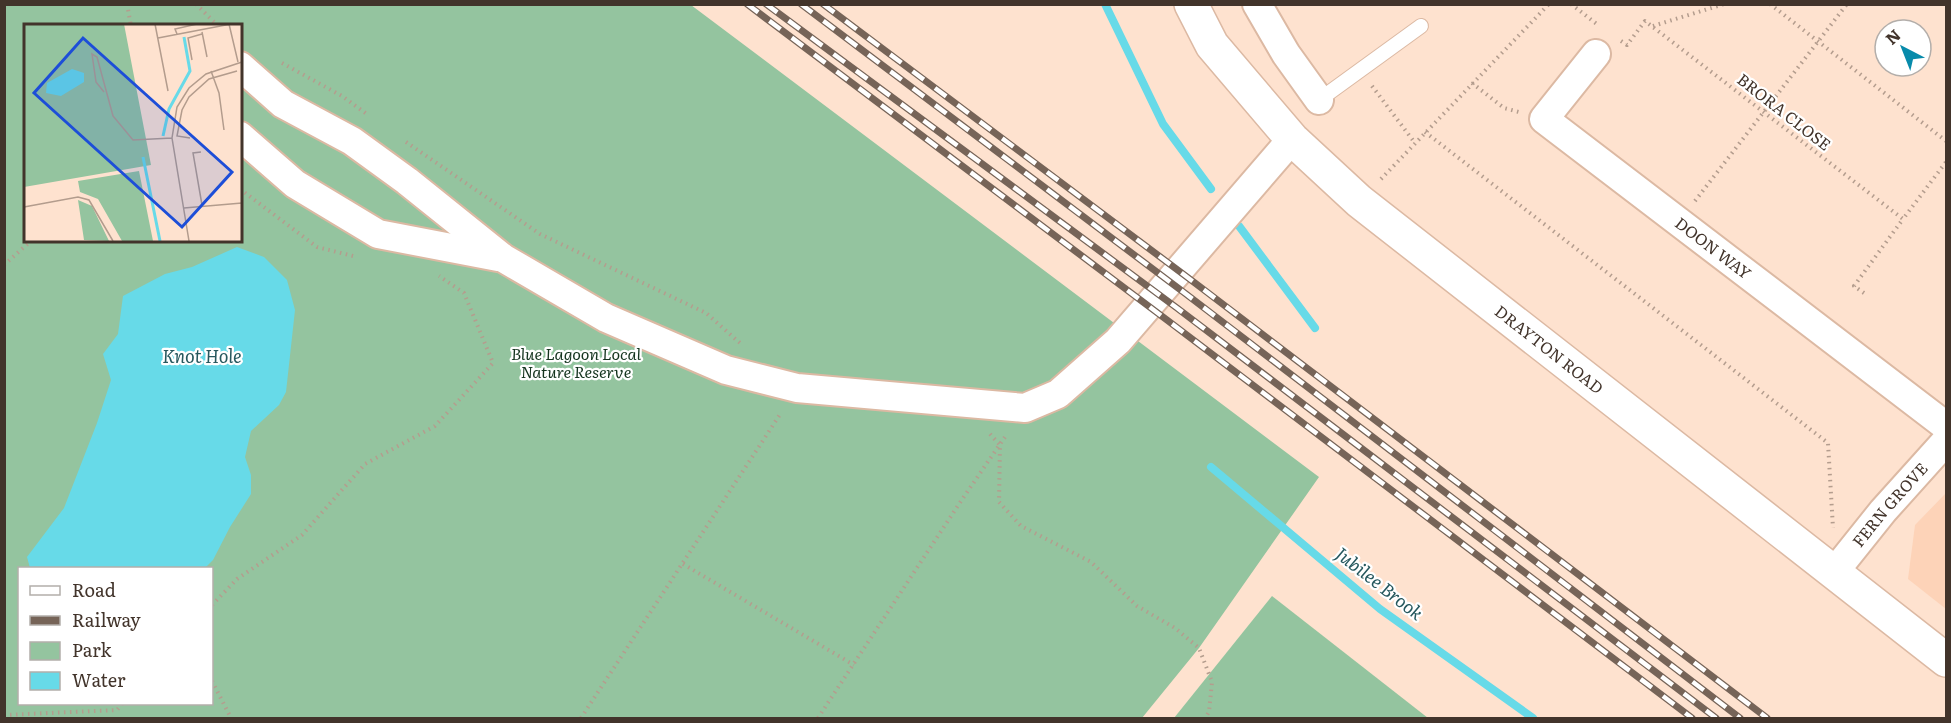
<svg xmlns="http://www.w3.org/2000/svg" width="1951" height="723" viewBox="0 0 1951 723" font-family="Literata,serif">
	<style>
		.built { fill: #fdd3b8 }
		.green { fill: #94c49f; fill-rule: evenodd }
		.water { fill: #67dae8 }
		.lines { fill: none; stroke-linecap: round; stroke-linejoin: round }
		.stream { stroke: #67dae8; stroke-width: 8 }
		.service-casing { stroke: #dcb9a3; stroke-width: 16 }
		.minor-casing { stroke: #dcb9a3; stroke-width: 32 }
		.tertiary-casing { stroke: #dcb9a3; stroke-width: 36 }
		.path { stroke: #b49d8e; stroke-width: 4; stroke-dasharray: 1.5 4.5; stroke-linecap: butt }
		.service { stroke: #fff; stroke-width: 14 }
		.minor { stroke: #fff; stroke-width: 28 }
		.tertiary { stroke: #fff; stroke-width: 33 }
		.rail-casing { stroke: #766458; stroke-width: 7 }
		.rail { stroke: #fff; stroke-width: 4.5; stroke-dasharray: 14; stroke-linecap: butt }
		.labels { text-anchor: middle; stroke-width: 4.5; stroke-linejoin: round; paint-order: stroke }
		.street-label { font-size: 16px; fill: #42342b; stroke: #fff }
		.park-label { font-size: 16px; font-style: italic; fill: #14341e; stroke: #fff }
		.water-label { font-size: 18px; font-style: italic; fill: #26585e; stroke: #fff }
		.inset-river { fill: none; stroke: #67dae8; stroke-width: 3 }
		.inset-road { fill: none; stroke: #b39c8d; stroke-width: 1.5 }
		.view { fill: #1d4ed8; fill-opacity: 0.15; stroke: #1d4ed8; stroke-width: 3 }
		.inset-edge { fill: none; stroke: #42342b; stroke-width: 3 }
	</style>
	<rect width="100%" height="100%" fill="#fee2cf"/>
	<path class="built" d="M 1946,493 L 1946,609 L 1908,579 L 1915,525 Z"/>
	<g class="green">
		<path d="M 4,5 L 691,5 L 1319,477 L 1199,648 L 1142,718 L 5,718 ZM 26,26 L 240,26 L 240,240 L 26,240 ZM 20,568 L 212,568 L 212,704 L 20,704 Z"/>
		<path d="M 1272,596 L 1428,718 L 1174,718 Z"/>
	</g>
	<path class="water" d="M 237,247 L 264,257 L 287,280 L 295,310 L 286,392 L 279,405 L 251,431 L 245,457 L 251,475 L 251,494 L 230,527 L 213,560 L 205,568 L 30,568 L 27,557 L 64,508 L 97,423 L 111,380 L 103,354 L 118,334 L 123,296 L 165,274 L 192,267 Z"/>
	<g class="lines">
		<g class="stream">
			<path d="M 1105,4 L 1163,124 L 1211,189"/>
			<path d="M 1239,226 L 1315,328"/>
			<path d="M 1211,467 L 1380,609 L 1533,718"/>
		</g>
		<defs>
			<path id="service" d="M 1319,100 L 1421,26"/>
			<g id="minor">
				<path d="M 1257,4 L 1286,54 L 1319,100"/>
				<path id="s1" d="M 1596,54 L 1544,119 L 1946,426"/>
				<path d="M 240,66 L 283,104 L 352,141 L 407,181 L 503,258 L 606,318 L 726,370 L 797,388 L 1025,408 L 1058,394 L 1118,341 L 1292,139"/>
				<path d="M 240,136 L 295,184 L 378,234 L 498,257"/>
				<path id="s2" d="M 1835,571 L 1883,511 L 1946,441"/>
			</g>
			<g id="tertiary">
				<path id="s3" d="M 1191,4 L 1212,45 L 1292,139 L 1359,201 L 1946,660"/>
			</g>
		</defs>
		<use href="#service" class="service-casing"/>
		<use href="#minor" class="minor-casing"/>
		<use href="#tertiary" class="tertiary-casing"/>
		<g class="path">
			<path d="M 127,4 L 131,26"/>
			<path d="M 196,4 L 218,26"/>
			<path d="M 1571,4 L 1598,25"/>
			<path d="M 1770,4 L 1946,141"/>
			<path d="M 1653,26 L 1724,4"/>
			<path d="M 1621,41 L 1627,45 L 1645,21 L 1903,219 L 1946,162"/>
			<path d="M 282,63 L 342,96 L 368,115"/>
			<path d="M 1472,83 L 1504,108 L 1519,112"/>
			<path d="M 1372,86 L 1415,143"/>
			<path d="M 1425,132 L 1828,443 L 1833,528"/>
			<path d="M 406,142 L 540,234 L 706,313 L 740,343"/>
			<path d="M 1381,179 L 1549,4"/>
			<path d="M 240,189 L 317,247 L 357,257"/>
			<path d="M 1695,201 L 1847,4"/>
			<path d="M 4,265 L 32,240"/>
			<path d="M 1864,293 L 1854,286 L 1903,219"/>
			<path d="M 990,434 L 1000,445 L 999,502 L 1021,526 L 1091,562 L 1137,606 L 1175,628 L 1199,648 L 1212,682 L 1209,712 L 1205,718"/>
			<path d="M 683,564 L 854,665"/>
			<path d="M 212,605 L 237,579 L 302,535 L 365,464 L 435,426 L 493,363 L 464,293 L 439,276"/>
			<path d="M 212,681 L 231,718"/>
			<path d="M 4,715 L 117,710 L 122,704"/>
			<path d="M 581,718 L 781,413"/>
			<path d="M 818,718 L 961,501 L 1007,434"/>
		</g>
		<use href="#service" class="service"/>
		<use href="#minor" class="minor"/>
		<use href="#tertiary" class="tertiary"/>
		<defs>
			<g id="rail">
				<path d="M 747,4 L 1167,320 L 1692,718"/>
				<path d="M 766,4 L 1177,308 L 1716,718"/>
				<path d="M 801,4 L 1186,294 L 1740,718"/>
				<path d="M 823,4 L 1195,283 L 1767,718"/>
			</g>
		</defs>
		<use href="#rail" class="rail-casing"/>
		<use href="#rail" class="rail"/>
	</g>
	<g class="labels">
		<g class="street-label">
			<text transform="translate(1784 112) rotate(38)" y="6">BRORA CLOSE</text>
			<text dy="6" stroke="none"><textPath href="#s1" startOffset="296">DOON WAY</textPath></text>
			<text dy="6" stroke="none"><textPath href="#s3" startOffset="502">DRAYTON ROAD</textPath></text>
			<text dy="6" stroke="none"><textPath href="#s2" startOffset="86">FERN GROVE</textPath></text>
		</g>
		<g class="park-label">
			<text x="576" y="360">Blue Lagoon Local<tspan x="576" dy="18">Nature Reserve</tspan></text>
		</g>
		<g class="water-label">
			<text x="202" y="363">Knot Hole</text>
			<text transform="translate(1379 584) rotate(38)" y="6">Jubilee Brook</text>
		</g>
	</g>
	<g transform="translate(24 24)">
		<rect width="218" height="218" fill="#fee2cf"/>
		<path d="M 0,0 L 100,0 L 127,141 L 0,163 ZM 115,147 L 129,217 L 98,217 L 74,175 L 56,168 L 54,157 ZM 54,176 L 68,182 L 85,217 L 60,216 Z" fill="#94c49f"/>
		<path d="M 48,45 L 60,49 L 60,58 L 37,72 L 22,69 L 23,59 Z" fill="#67dae8"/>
		<path class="inset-river" d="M 139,112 L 145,85 L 166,47 L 160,13M 119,133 L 136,217"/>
		<path class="inset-road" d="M 131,0 L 144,67M 205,0 L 214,38M 178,8 L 183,33M 153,10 L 151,5 L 173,0M 134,14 L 207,0M 168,36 L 164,14 L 178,10M 187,47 L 195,69 L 200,106M 80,68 L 72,58 L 68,30 L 73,33 L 89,92 L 109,116 L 148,114M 166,114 L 153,112 L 158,86 L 165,73 L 185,55 L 213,47M 177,128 L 169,129 L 178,181M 0,183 L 54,173 L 65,176 L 89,217M 160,184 L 218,179M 165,217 L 148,114 L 153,83 L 165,64 L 182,50 L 218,38"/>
		<path class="view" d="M 59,14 L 208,148 L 158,203 L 10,69 Z"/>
		<rect width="218" height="218" class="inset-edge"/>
	</g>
	<rect width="1951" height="723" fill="none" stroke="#42342b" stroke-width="12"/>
	<rect x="18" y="567" width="195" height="138" fill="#ffffff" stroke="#b3aeaa" stroke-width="1.5"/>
	<rect x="30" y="586" width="30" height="9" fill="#ffffff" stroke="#b3aeaa" stroke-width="1.5"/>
	<text x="72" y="597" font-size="18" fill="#42342b">Road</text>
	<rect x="30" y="616" width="30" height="9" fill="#766458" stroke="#b3aeaa" stroke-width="1.5"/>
	<text x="72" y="627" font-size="18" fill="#42342b">Railway</text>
	<rect x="30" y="642" width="30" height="18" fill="#94c49f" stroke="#b3aeaa" stroke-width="1.5"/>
	<text x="72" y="657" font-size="18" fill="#42342b">Park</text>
	<rect x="30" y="672" width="30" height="18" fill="#67dae8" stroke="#b3aeaa" stroke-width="1.5"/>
	<text x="72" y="687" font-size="18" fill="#42342b">Water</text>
	<g transform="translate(1903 48) rotate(318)"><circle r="28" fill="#ffffff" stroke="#b3aeaa" stroke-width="1.5"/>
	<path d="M0-4.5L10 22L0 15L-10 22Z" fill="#088bab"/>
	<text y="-9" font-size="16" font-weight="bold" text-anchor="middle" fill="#42342b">N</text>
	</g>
</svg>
